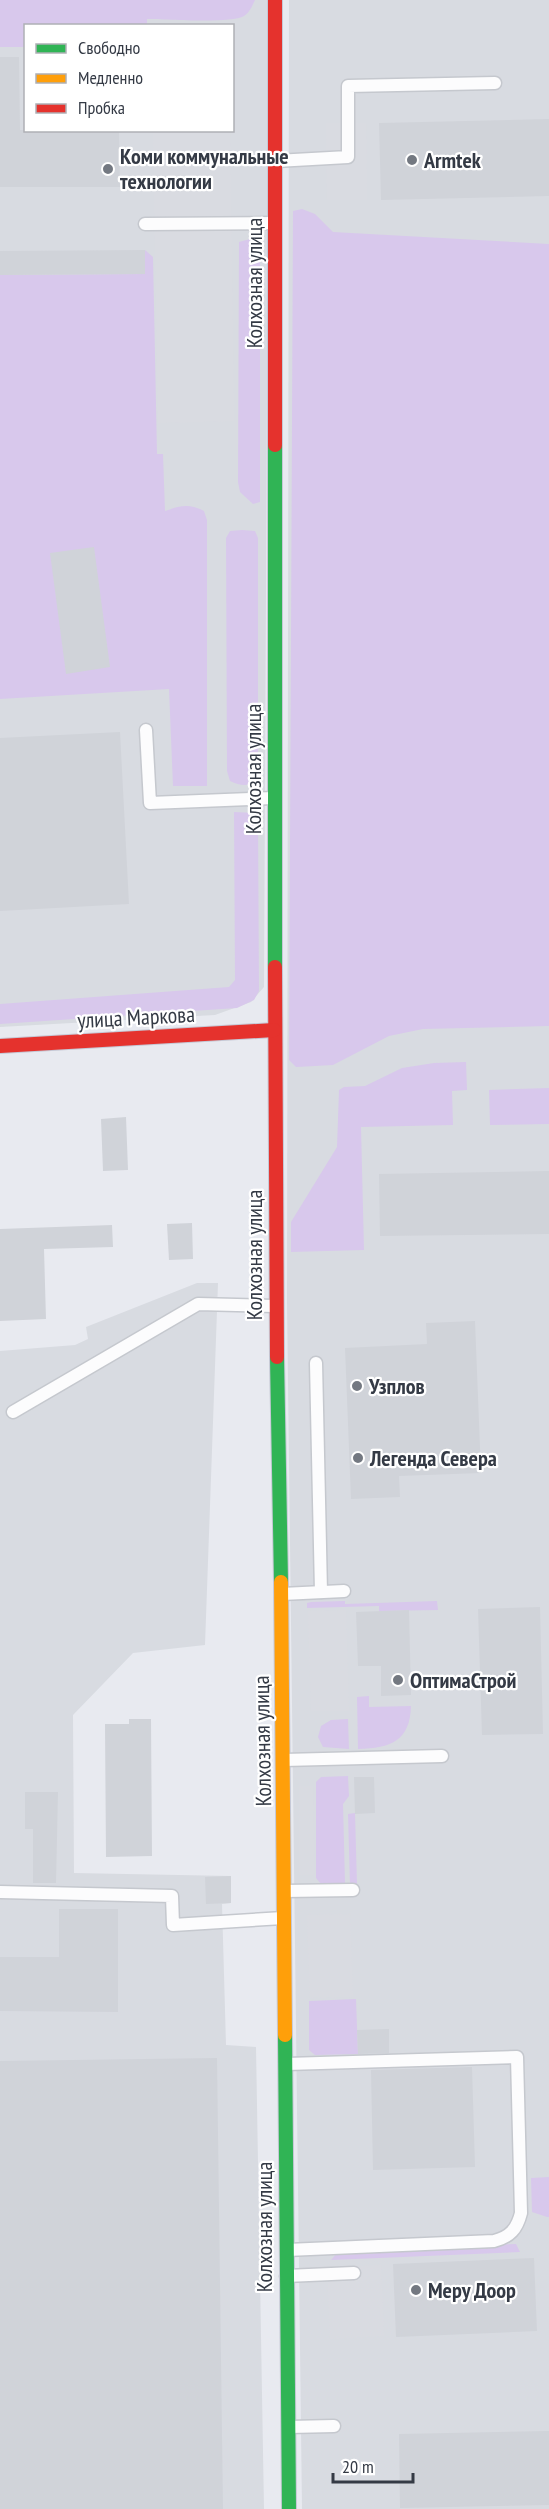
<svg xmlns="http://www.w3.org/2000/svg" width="549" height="2509" viewBox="0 0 549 2509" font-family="'PT Sans Narrow',sans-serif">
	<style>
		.industrial { fill: #d8dbe1; fill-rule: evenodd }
		.green { fill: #d8c8ec }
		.parking { fill: #d9dbe1 }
		.building { fill: #d0d3d9 }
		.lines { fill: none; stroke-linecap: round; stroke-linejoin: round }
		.lane-casing { stroke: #c5c8ce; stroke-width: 15 }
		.fast-casing { stroke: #c5c8d5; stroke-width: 16 }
		.slow-casing { stroke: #c5c8d5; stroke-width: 16 }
		.jam-casing { stroke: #c5c8d5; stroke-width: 16 }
		.lane { stroke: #fcfcfd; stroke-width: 12 }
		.fast { stroke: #30b455; stroke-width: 14 }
		.slow { stroke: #ff9f0a; stroke-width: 14 }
		.jam { stroke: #e5322d; stroke-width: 14 }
		.poi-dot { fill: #737881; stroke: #fff; stroke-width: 2 }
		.labels { text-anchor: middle; stroke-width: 4.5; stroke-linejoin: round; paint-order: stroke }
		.poi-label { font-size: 22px; font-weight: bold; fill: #343a45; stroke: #fff; text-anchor: start }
		.street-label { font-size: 22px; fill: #343a45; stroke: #fff }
	</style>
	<rect width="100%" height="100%" fill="#e8eaf0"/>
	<g class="industrial">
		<path d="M 0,0 L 269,0 L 264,987 L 251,1002 L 215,1015 L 0,1027 ZM 26,26 L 232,26 L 232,130 L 26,130 Z"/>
		<path d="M 289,0 L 549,0 L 549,2509 L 302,2509 L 287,1302 Z"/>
		<path d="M 197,1283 L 218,1283 L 205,1645 L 133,1653 L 73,1715 L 74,1873 L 231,1876 L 231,1903 L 222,1904 L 226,2045 L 256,2047 L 264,2509 L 0,2509 L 0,1351 L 75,1345 L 88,1339 L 86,1327 Z"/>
	</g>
	<g class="green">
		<path d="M 0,0 L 255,0 C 252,6 250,12 244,16 C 231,24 166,19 147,19 L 147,26 L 26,26 L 25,47 L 0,47 Z"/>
		<path d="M 302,209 L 315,214 L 333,232 L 549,244 L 549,1026 L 423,1029 L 389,1036 L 333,1065 L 296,1067 L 289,1060 L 293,211 Z"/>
		<path d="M 250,239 L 260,242 L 260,502 L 253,504 L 240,492 L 238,482 L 239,242 Z"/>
		<path d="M 145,250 L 153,257 L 157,454 L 163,454 L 165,511 C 180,506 189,503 204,511 L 207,520 L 207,786 L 173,786 L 169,689 L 0,699 L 0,275 L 145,274 Z"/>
		<path d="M 242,530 L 255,531 L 258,538 L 258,780 C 248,787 241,786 230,781 L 227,771 L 226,538 L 230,531 Z"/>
		<path d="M 234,812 L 257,813 L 258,819 L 259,991 L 254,1000 L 237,1008 L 0,1024 L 0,1004 L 229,987 L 235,980 Z"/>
		<path d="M 466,1062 L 467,1090 L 452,1091 L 453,1125 L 361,1127 L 364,1250 L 291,1252 L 291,1222 L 337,1147 L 339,1090 L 344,1087 L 365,1086 L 402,1068 L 434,1063 Z"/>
		<path d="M 549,1088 L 549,1124 L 490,1125 L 489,1090 Z"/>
		<path d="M 345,1601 L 345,1604 L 437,1601 L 438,1610 L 379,1611 L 379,1606 L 307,1608 L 307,1603 L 311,1602 Z"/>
		<path d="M 369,1696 L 369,1707 L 411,1706 C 410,1741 391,1748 358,1749 L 357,1697 Z"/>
		<path d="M 348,1719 L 349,1749 L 323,1747 L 318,1737 L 321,1726 L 331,1720 Z"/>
		<path d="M 348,1776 L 349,1796 L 343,1804 L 345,1884 L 321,1884 L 316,1878 L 316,1782 L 321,1777 Z"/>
		<path d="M 355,1813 L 357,1884 L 350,1885 L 348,1814 Z"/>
		<path d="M 356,1999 L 358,2054 L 315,2055 L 309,2050 L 309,2001 Z"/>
		<path d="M 549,2177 L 549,2217 L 547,2217 L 532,2212 L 531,2178 Z"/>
		<path d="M 516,2244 L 520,2252 L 331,2260 L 338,2252 Z"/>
	</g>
	<g class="parking">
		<path d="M 326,123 L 366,123 L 367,200 L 327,200 Z"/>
		<path d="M 153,131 L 230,131 L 234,421 L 158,423 Z"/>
		<path d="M 346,1610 L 349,1711 L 311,1711 L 308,1611 Z"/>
		<path d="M 299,1786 L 313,1786 L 314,1875 L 299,1875 Z"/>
		<path d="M 350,1914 L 353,1997 L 310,1998 L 307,1915 Z"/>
		<path d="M 381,2265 L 384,2336 L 330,2339 L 327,2268 Z"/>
	</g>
	<g class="building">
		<path d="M 0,57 L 19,57 L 20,130 L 119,130 L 120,187 L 0,187 Z"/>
		<path d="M 549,119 L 549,196 L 381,200 L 379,123 Z"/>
		<path d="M 145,250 L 145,274 L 0,275 L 0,251 Z"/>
		<path d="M 94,547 L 110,667 L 66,674 L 50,553 Z"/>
		<path d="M 120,732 L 129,904 L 0,911 L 0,738 Z"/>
		<path d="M 126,1117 L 128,1170 L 103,1171 L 101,1119 Z"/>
		<path d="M 549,1171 L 549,1234 L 380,1236 L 379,1174 Z"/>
		<path d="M 192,1223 L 193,1259 L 169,1260 L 167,1224 Z"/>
		<path d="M 112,1225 L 113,1247 L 44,1249 L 46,1319 L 0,1321 L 0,1229 Z"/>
		<path d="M 475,1321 L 481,1473 L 399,1476 L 400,1497 L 351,1499 L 345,1348 L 427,1344 L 426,1323 Z"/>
		<path d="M 540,1607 L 543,1734 L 482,1735 L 478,1609 Z"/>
		<path d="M 409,1610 L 411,1695 L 381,1696 L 381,1666 L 358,1666 L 356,1612 Z"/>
		<path d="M 129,1719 L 151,1719 L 152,1856 L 106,1857 L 105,1724 L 129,1724 Z"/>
		<path d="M 354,1777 L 374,1777 L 375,1813 L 355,1814 Z"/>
		<path d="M 25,1792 L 58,1792 L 56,1883 L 33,1883 L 33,1829 L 25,1829 Z"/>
		<path d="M 231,1876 L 231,1903 L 206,1904 L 205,1877 Z"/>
		<path d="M 59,1909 L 118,1909 L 118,2012 L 0,2011 L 0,1957 L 59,1957 Z"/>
		<path d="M 389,2029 L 389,2053 L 358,2054 L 357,2030 Z"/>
		<path d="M 217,2058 L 223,2509 L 0,2509 L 0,2061 Z"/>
		<path d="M 472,2067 L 475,2167 L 373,2170 L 371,2070 Z"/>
		<path d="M 534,2258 L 537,2331 L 396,2337 L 393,2264 Z"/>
		<path d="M 549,2431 L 549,2505 L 400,2508 L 399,2434 Z"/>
	</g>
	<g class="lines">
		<defs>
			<g id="lane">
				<path d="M 276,161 L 348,157 L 348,86 L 495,83"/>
				<path d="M 145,224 L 272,223"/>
				<path d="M 146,730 L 150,803 L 273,798"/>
				<path d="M 316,1363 L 321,1592"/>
				<path d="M 13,1412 L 198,1304 L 274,1306"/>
				<path d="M 282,1594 L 344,1591"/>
				<path d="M 284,1760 L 442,1756"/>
				<path d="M 285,1891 L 353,1890"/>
				<path d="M 0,1892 L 172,1896 L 173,1925 L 283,1918"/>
				<path d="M 287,2064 L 517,2057 L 521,2213 C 517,2229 510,2237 494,2241 L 287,2250"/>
				<path d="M 286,2276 L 354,2273"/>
				<path d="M 289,2427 L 334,2426"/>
			</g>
			<g id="fast">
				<path d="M 275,445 L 275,967"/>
				<path d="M 277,1357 L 281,1582"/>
				<path d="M 285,2035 L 289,2509"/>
			</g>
			<path id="slow" d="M 281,1582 L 285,2035"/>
			<g id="jam">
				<path d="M 275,0 L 275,445"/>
				<path d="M 275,967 L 277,1357"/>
				<path d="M 0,1046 L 274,1030"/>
			</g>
		</defs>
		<use href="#lane" class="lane-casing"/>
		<use href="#fast" class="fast-casing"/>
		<use href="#slow" class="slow-casing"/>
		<use href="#jam" class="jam-casing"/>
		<use href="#lane" class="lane"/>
		<use href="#fast" class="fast"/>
		<use href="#slow" class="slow"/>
		<use href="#jam" class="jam"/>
	</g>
	<g class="poi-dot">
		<circle cx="412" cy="160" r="6"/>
		<circle cx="108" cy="169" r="6"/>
		<circle cx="357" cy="1386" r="6"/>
		<circle cx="358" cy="1458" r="6"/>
		<circle cx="398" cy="1680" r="6"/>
		<circle cx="416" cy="2290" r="6"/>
	</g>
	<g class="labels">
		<g class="poi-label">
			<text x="120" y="164">Коми коммунальные<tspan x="120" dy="25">технологии</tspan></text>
			<text x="424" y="168">Armtek</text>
			<text x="369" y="1394">Узплов</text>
			<text x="370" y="1466">Легенда Севера</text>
			<text x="410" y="1688">ОптимаСтрой</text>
			<text x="428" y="2298">Меру Доор</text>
		</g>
		<g class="street-label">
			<text transform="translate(254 283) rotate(-90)" y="8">Колхозная улица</text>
			<text transform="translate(253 769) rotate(-90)" y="8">Колхозная улица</text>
			<text transform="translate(136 1017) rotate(-3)" y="8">улица Маркова</text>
			<text transform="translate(254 1255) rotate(-90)" y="8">Колхозная улица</text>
			<text transform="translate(262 1741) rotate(-91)" y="8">Колхозная улица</text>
			<text transform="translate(264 2227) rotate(-90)" y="8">Колхозная улица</text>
		</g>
	</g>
	<rect x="24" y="24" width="210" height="108" fill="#ffffff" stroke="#aeb0b5" stroke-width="1.5"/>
	<rect x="36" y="44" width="30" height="9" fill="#30b455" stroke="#aeb0b5" stroke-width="1.5"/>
	<text x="78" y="54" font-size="18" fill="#343a45">Свободно</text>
	<rect x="36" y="74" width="30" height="9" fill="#ff9f0a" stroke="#aeb0b5" stroke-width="1.5"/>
	<text x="78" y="84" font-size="18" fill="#343a45">Медленно</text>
	<rect x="36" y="104" width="30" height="9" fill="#e5322d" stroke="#aeb0b5" stroke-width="1.5"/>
	<text x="78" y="114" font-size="18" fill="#343a45">Пробка</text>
	<path d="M333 2473v9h80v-9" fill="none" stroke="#343a45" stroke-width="3"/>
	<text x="342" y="2473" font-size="18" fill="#343a45" stroke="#ffffff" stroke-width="4.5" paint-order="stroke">20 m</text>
</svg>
